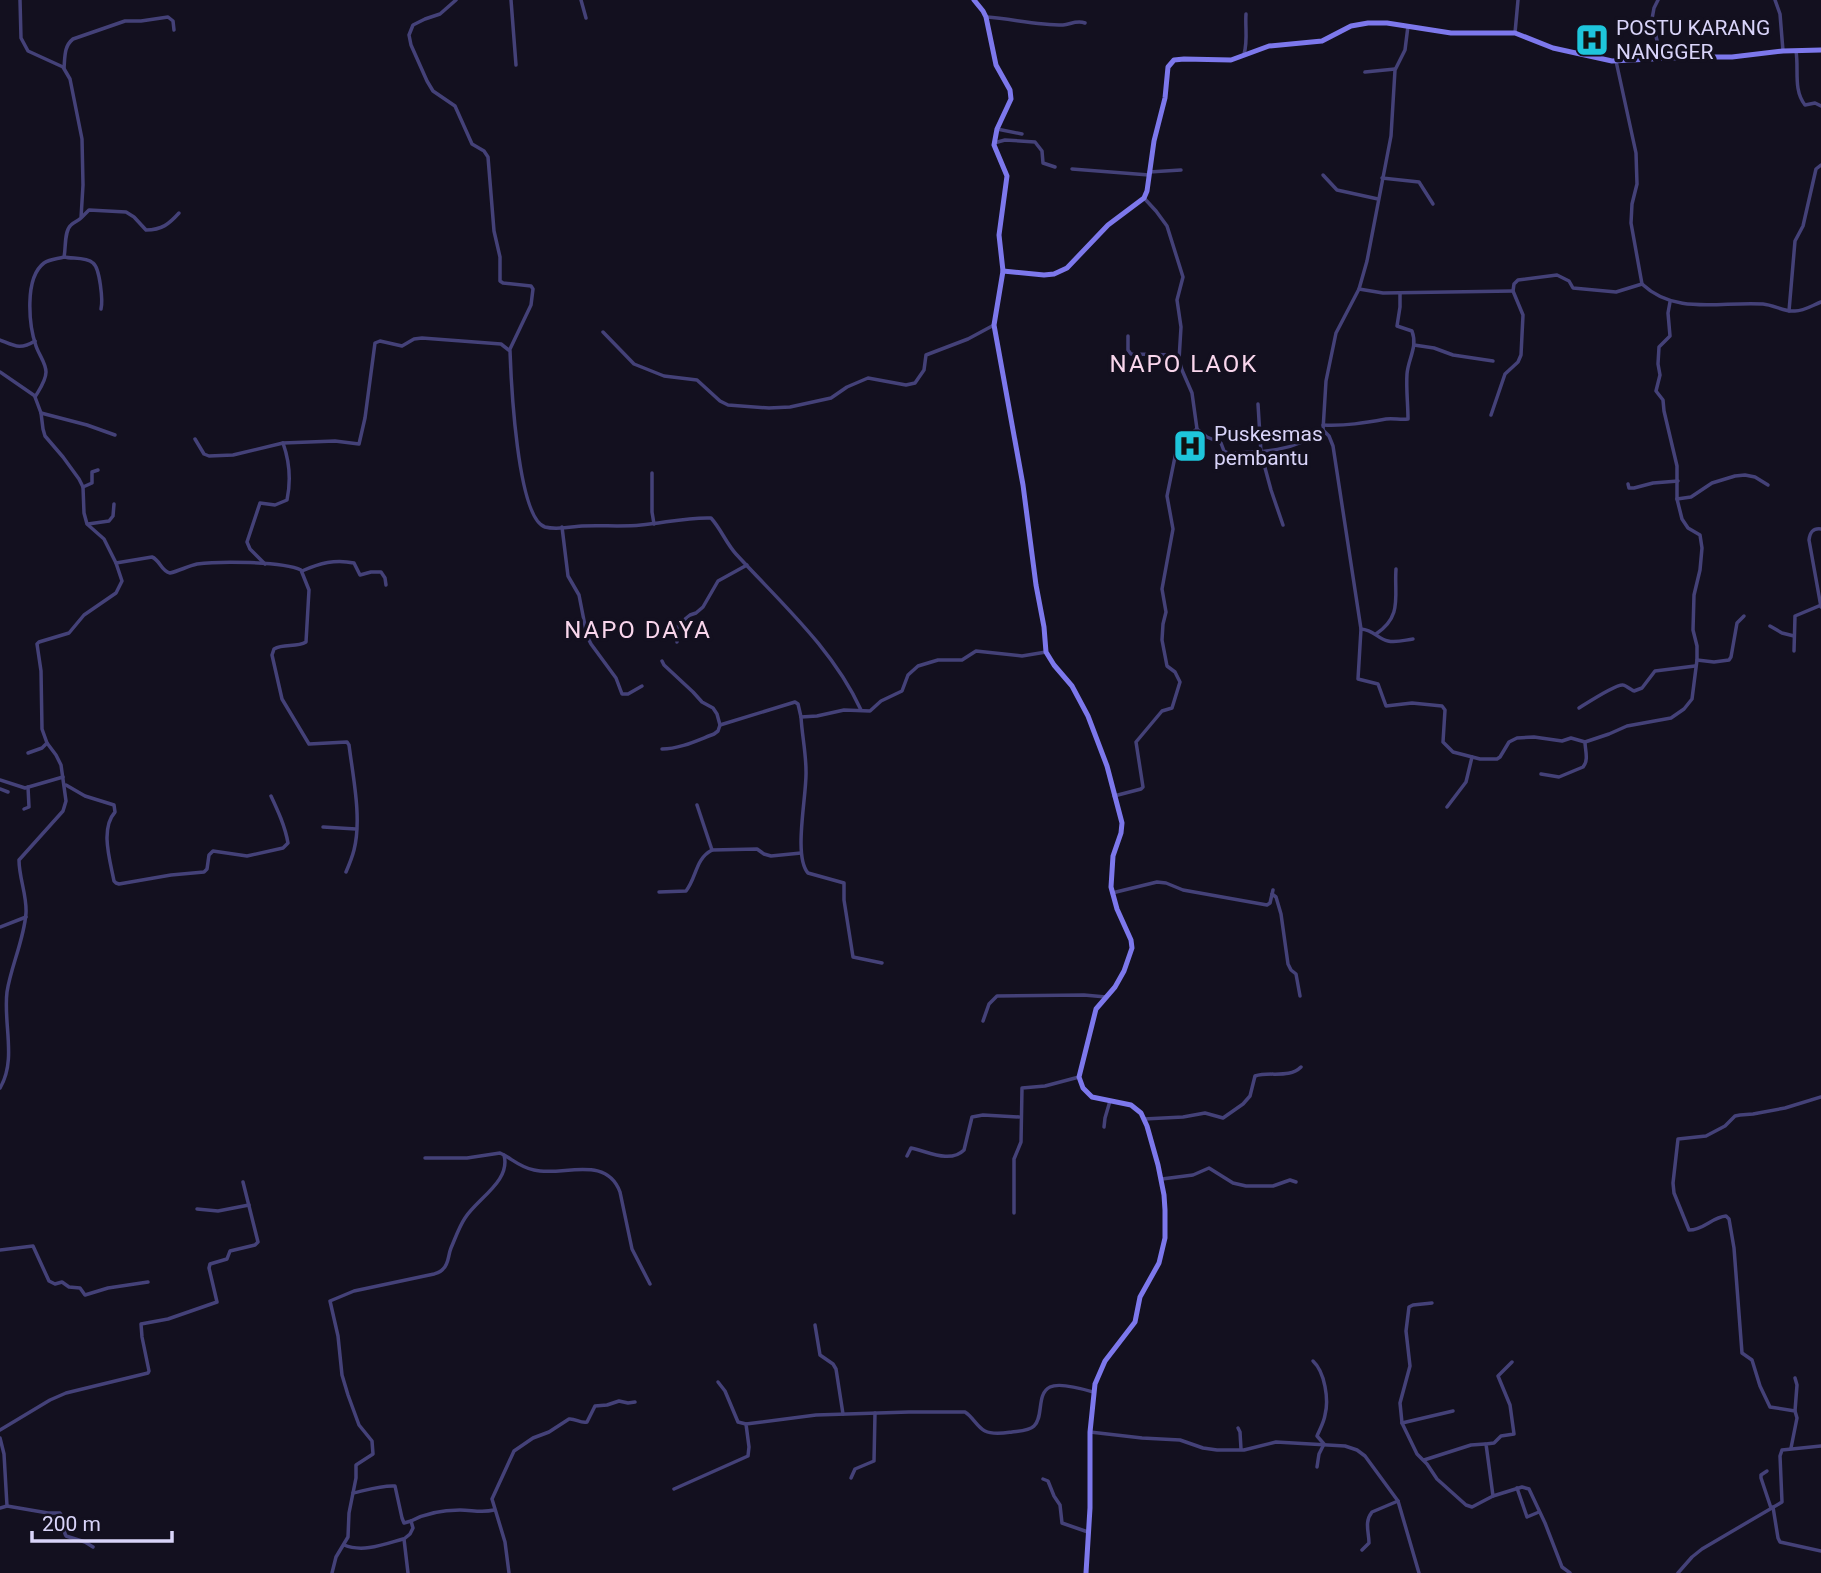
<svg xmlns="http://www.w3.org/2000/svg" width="1821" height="1573" viewBox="0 0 1821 1573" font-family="Roboto,sans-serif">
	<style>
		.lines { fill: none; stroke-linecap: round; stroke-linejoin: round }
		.street { stroke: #444178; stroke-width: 3.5 }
		.secondary { stroke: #7d78ec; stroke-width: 5 }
		.labels { text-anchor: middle; stroke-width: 7; stroke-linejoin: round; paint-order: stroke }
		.poi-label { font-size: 21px; fill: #d9d4f9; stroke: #13101f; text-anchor: start }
		.quarter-label { font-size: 24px; letter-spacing: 2px; fill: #f9d6ec; stroke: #13101f }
	</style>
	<rect width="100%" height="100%" fill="#13101f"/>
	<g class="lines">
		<g class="street">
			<path d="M 456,0 L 440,14 L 425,19 L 413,25 L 409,35 L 411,45 L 427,81 L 433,91 L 455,106 L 472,144 L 484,151 L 488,157 L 494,231 L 500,257 L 500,281 L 503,283 L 531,286 L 533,289 L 531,305 L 510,349"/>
			<path d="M 511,0 L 516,65"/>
			<path d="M 581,0 L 586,18"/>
			<path d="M 1775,0 L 1780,14 L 1783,51"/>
			<path d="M 987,17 C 1012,19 1038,25 1063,25 C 1071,24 1077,20 1085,23"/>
			<path d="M 1515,33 L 1518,0"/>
			<path d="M 1796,51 C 1799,69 1793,90 1805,105 L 1815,103 L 1821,106"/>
			<path d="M 1244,54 C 1248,41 1245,27 1246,14"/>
			<path d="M 1651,58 L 1657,54 L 1659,49 L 1652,19 L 1654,8 L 1658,0"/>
			<path d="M 1616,61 L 1636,153 L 1637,184 L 1632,204 L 1631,223 L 1642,284"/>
			<path d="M 64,68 C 65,57 64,46 73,39 L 125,21 L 141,21 L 168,17 L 173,21 L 174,30"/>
			<path d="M 1365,72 L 1395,69"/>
			<path d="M 997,129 L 1022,134"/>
			<path d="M 994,143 L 1005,140 L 1035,142 L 1042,151 L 1043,163 L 1055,167"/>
			<path d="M 1072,169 L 1149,175"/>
			<path d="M 1149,172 L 1181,170"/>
			<path d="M 1323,175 L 1337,190 L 1378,199"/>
			<path d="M 1382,178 L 1419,182 L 1433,204"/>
			<path d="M 1144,198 L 1156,211 L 1167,226 L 1183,277 L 1177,300 L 1181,327 L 1179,360 L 1182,370 L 1192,393 L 1197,429 L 1207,437 L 1221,443 L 1224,451 L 1228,453 C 1259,453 1297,451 1323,430 L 1326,381 L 1336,333 L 1359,289 L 1367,261 L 1391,136 L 1395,70 L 1405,50 L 1408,26"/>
			<path d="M 82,217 L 89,210 L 126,212 L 134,217 L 146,230 C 162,230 169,224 179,213"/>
			<path d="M 64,257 C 73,259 86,257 93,263 C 100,268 103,301 101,309"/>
			<path d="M 1359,289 L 1383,293 L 1513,291"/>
			<path d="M 1789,311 L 1795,241 L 1803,226 L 1816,169 L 1821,165"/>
			<path d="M 603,332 L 634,364 L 664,376 L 697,380 L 720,401 L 728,405 L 769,408 L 790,407 L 831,398 L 847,387 L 868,378 L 906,385 L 915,383 L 924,370 L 926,355 L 968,339 L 994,325"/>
			<path d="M 1128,336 L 1128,350 L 1131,354 L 1179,355"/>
			<path d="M 0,340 C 15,346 20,350 35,341"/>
			<path d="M 1414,345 L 1434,348 L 1453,355 L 1493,361"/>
			<path d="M 0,372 L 35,396"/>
			<path d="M 1258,404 L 1261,453 L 1271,490 L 1283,525"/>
			<path d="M 41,413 L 87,425 L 115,435"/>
			<path d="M 1491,415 L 1505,374 L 1518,362 L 1521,355 L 1523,315 L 1513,291 L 1514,284 L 1518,280 L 1557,275 L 1569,281 L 1573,288 L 1616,292 L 1642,284 C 1676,316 1721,301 1763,304 C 1774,305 1785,312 1795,311 C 1804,311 1813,305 1821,302"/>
			<path d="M 1323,425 C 1346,426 1364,423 1386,419 C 1393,418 1401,420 1408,419 C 1408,404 1406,389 1407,374 C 1408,359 1418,347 1412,331 L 1397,326 L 1400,307 L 1400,293"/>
			<path d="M 1323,430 L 1329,436 L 1333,446 L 1361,629 L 1358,679 L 1378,684 L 1386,706 L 1412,703 L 1442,706 L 1445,710 L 1443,742 L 1453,752 L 1480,759 L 1497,759 L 1500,757 L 1509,742 L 1517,738 L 1534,737 L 1562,741 L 1571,738 L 1585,742"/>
			<path d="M 195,439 L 204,454 L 209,456 L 233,455 L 283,443 L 335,441 L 359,444 L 365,418 L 375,343 L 380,341 L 402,346 L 414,339 L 422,338 L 501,344 L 510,351 C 511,379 517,518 545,527 C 556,530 571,527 582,526 C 602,525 622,527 641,525 C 664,523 688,517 711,518 C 721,529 726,543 736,554 C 781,603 833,649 861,710"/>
			<path d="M 652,473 L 652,512 L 654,524"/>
			<path d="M 1628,484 L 1629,488 L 1634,488 L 1653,483 L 1678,481"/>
			<path d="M 83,487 L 92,483 L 92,472 L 98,470"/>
			<path d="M 1677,499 L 1691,497 L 1712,483 L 1735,476 L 1745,475 L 1755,477 L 1768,485"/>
			<path d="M 88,524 L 109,521 L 113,516 L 114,504"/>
			<path d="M 562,527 L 568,576 L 579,595 L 587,636 L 591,644 L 616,678 L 622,694 L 628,694 L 642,686"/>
			<path d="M 1821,529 C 1813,528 1810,532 1809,540 L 1821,607"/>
			<path d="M 116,563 L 152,557 C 160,560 161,571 170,573 C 179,571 188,566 197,564 C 218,561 283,561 301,570 L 309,590 L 306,642 C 296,648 284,643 274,649 L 272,655 L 282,699 L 309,744 L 347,742 L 349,745 C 353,777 362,819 354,850 C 352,858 349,865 346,872"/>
			<path d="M 265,564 L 250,549 L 247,542 L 260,503 L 275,505 L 287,500 C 291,481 289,460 283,443"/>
			<path d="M 302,571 C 320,563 335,559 354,563 L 360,575 L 371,572 L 381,572 L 385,578 L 386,585"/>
			<path d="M 1770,626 L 1782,633 L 1794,636"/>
			<path d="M 1361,629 C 1374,630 1378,639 1388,641 C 1396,643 1405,640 1413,639"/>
			<path d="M 1376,634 C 1403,616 1394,596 1396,569"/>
			<path d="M 677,642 L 676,630 L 679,624 L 690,615 L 696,613 L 703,607 L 718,581 L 747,565"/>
			<path d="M 1794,651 L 1795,616 L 1821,605"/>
			<path d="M 1697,660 L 1714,662 L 1729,660 L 1731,657 L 1737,623 L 1744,616"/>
			<path d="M 662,661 L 664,665 L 693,692 L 702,702 L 713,708 L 717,714 L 720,725 L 795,702 L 798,704 L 801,717 L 817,716 L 844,710 L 870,711 L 881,701 L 902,691 L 908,675 L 918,666 L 938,660 L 962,660 L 976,651 L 1022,656 L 1046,652"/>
			<path d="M 1579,708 C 1587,703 1616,684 1623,685 C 1625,685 1633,691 1634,691 L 1642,688 L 1655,671 L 1695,666"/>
			<path d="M 801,717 C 802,735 806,753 806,771 C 807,795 793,856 808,873 L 844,883 L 844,900 L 853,957 L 882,963"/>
			<path d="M 662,749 C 680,749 698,740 714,734 L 718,731 L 720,725"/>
			<path d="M 28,753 L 42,748 L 47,743"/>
			<path d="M 1541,774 L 1559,777 L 1583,767 C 1589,760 1585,750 1585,742 L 1609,734 L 1627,726 L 1671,718 L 1684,709 L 1692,699 L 1697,660 L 1697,646 L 1693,630 L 1694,595 L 1700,570 L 1702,548 L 1700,535 L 1688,528 L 1682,519 L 1677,499 L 1677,466 L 1664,411 L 1663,400 L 1656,391 L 1660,375 L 1658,364 L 1659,347 L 1670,336 L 1668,313 L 1670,302"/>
			<path d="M 0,780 L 25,788 L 63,777"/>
			<path d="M 66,785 L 85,796 L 114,805 L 115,812 C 100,829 110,860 114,881 L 116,883 L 119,884 L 171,875 L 204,872 L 207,869 L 209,855 L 213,851 L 247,856 L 283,848 L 288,843 C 285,826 278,811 271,796"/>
			<path d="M 0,789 L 8,792"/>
			<path d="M 1114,796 L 1141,789 L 1143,787 L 1136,742 L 1162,711 L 1172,708 L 1180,682 L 1175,672 L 1167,666 L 1162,640 L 1163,624 L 1166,612 L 1162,589 L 1173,529 L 1167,496 L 1177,447 L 1179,443 L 1197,429"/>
			<path d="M 697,805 L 712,850"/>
			<path d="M 1447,807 L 1466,782 L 1472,757"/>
			<path d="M 24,809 L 29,807 L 28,787"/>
			<path d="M 323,827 L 356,829"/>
			<path d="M 659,892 L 686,891 C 697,877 695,859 712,850 L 757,849 L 764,854 L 771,856 L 801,853"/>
			<path d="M 1112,893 L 1157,882 L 1166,883 L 1183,890 L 1267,905 L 1270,903 L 1273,890"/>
			<path d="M 1272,894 L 1276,897 L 1281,914 L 1288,964 L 1291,970 L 1296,974 L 1300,996"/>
			<path d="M 0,927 L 26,917"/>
			<path d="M 983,1021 L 989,1004 L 997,996 L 1084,995 L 1106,997"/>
			<path d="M 0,1088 C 17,1060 3,1023 7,992 C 11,966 24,940 26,913 C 27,895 19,878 19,860 L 63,811 L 66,801 L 61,765 L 56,755 L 47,743 L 42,729 L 41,671 L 37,644 L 39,642 L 69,633 L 84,615 L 116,593 L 122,581 L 116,563 L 104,539 L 87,524 L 84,513 L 83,487 L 79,479 L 63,457 L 45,436 L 43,429 L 41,413 L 35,397 C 39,390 46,381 46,372 C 46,363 39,355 36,346 C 29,326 24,278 44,263 C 50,259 57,259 64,257 C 66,248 64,231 71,225 C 74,222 78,221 81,218 L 83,185 L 82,139 L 70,79 L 63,67 L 28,51 L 21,38 L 20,0"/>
			<path d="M 1144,1119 L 1183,1117 L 1205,1113 L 1223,1118 L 1243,1104 L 1250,1096 L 1255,1076 C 1270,1071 1289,1079 1301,1067"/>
			<path d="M 1104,1127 L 1105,1118 L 1110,1101"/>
			<path d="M 504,1155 C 513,1160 522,1168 534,1170 C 562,1177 606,1154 620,1192 L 632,1249 L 650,1284"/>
			<path d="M 907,1156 L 911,1148 C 927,1151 950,1164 964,1150 L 972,1117 L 983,1115 L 1019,1117"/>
			<path d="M 1162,1179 L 1193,1175 L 1209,1168 L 1233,1183 L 1246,1186 L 1273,1186 L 1290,1180 L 1296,1182"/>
			<path d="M 197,1209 L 218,1211 L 249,1205"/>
			<path d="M 1014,1213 L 1014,1159 L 1021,1142 L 1022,1088 L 1045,1086 L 1079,1077"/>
			<path d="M 0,1250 L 33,1246 L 49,1281 L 55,1284 L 62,1282 L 69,1287 L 80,1288 L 85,1295 L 108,1288 L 148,1282"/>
			<path d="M 1432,1303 L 1413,1305 L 1409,1307 L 1406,1331 L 1410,1366 L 1400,1403 L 1402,1423 L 1417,1454 L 1427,1464 L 1437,1479 L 1466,1505 L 1472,1507 L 1493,1496"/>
			<path d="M 815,1325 L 820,1355 L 833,1364 L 836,1369 L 843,1414"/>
			<path d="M 1313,1361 C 1325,1372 1329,1400 1325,1415 C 1324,1422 1320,1429 1317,1436 L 1324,1444 L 1319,1454 L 1317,1467"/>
			<path d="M 1512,1362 L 1498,1376 L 1510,1405 L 1514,1434 L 1501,1436 L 1494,1443 L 1486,1444 L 1493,1496 L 1522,1487 L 1529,1489 L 1545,1523 L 1562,1567 L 1570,1573"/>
			<path d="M 1795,1378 L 1797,1385 L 1795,1411"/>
			<path d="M 718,1382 L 725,1391 L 738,1422 L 746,1424"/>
			<path d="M 1402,1423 L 1453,1411"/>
			<path d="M 1238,1428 L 1240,1432 L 1241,1449"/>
			<path d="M 0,1430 L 50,1400 L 66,1393 L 148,1373 L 149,1371 L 142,1337 L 141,1324 L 168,1319 L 217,1302 L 209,1268 L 210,1264 L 227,1259 L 230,1251 L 255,1245 L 258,1242 L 243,1182"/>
			<path d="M 1090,1432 L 1142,1438 L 1180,1440 L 1203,1448 L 1217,1450 L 1244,1450 L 1276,1442 L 1345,1446 L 1357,1450 L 1365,1456 L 1398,1501 L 1419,1573"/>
			<path d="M 0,1438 L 4,1454 L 7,1506 L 0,1508"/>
			<path d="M 1791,1448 L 1797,1418 L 1795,1411 L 1770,1407 L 1760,1386 L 1752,1360 L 1742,1353 L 1734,1248 L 1729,1219 L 1726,1216 C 1712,1217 1704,1230 1689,1230 L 1674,1193 L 1673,1183 L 1678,1139 L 1706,1136 L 1725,1126 L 1735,1116 L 1740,1115 L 1753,1114 L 1785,1108 L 1821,1097"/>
			<path d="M 1424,1460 L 1471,1445 L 1485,1444"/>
			<path d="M 1767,1471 L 1761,1475 L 1761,1478 L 1771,1508"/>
			<path d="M 851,1478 L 855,1469 L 874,1461 L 875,1413"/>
			<path d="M 1043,1479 L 1048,1481 L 1054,1496 L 1060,1505 L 1062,1523 L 1088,1532"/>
			<path d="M 1517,1488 L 1527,1517 L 1539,1512"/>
			<path d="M 674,1489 L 748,1456 L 749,1447 L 746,1424 L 816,1415 L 909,1412 L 965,1412 C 973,1417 977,1427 985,1431 C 993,1435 1004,1433 1012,1432 C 1019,1431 1029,1431 1034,1426 C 1044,1417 1036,1394 1050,1387 C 1060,1382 1083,1389 1093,1392"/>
			<path d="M 353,1493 C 367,1490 382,1485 395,1486 L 402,1518 L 404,1523 L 411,1521 L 413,1528 L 410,1534 L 404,1539 L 408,1573"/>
			<path d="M 7,1506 L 48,1513 L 60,1513 C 65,1519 62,1529 66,1536 L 85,1542 L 93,1547"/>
			<path d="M 1773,1507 L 1778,1538 L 1780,1542 L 1821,1551"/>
			<path d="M 411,1521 C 426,1513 442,1510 460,1510 C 472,1510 482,1513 494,1510"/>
			<path d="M 344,1545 C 363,1553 385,1544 403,1539"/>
			<path d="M 1362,1550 L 1369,1543 C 1369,1532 1364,1522 1372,1512 L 1398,1501"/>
			<path d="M 332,1573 L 336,1557 L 348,1537 L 349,1513 L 356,1478 L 356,1465 L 373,1454 L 372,1441 L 359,1425 L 348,1395 L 342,1375 L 338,1336 L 330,1301 L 354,1291 L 434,1274 C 437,1273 441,1272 443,1269 C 449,1264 448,1255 451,1248 C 455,1239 459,1227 465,1218 C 478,1198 511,1181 504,1155 L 500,1153 L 467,1158 L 425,1158"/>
			<path d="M 509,1573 L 505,1542 L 492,1499 L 514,1451 L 533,1438 L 549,1432 L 569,1419 C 575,1418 581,1424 587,1422 L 595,1406 L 607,1405 L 619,1401 L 628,1403 L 635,1402"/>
			<path d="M 1678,1573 L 1692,1557 L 1702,1549 L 1782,1502 L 1780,1456 L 1782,1450 L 1821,1446"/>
		</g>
		<g class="secondary">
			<path d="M 974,0 L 983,11 L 986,17 L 996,65 L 1010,90 L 1011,99 L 997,129 L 994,145 L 1007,176 L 999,235 L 1003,271 L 994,325 L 1023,485 L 1036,585 L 1044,627 L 1046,652 L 1054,665 L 1072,686 L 1088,716 L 1107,766 L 1122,823 L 1121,833 L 1113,856 L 1111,887 L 1117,909 L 1131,940 L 1132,948 L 1124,971 L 1115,987 L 1096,1009 L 1079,1077 L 1083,1088 L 1092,1097 L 1131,1105 L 1141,1113 L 1147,1126 L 1158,1165 L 1164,1195 L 1165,1210 L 1165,1238 L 1159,1263 L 1140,1297 L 1135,1322 L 1105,1361 L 1095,1384 L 1090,1432 L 1090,1508 L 1086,1573"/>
			<path d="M 1003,271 L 1044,275 L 1054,274 L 1067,268 L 1108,225 L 1144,198 L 1147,191 L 1154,141 L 1165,98 L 1168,67 L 1174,60 L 1184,59 L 1231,60 L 1269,46 L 1322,41 L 1351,26 L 1368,23 L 1387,23 L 1451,33 L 1515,33 L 1553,48 L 1612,61 L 1690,57 L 1732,57 L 1783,51 L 1821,50"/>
		</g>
	</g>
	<defs>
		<symbol id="hospital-square" viewBox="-11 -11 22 22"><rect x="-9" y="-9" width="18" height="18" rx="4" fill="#1ec5db" stroke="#13101f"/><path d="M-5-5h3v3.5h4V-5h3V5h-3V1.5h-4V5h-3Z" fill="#111"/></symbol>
	</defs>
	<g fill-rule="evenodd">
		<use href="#hospital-square" x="1573" y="21" width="38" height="38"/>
		<use href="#hospital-square" x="1171" y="427" width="38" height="38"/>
	</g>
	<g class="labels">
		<g class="poi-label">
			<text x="1616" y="35">POSTU KARANG<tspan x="1616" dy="24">NANGGER</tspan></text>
			<text x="1214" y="441">Puskesmas<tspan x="1214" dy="24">pembantu</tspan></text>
		</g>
		<g class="quarter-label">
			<text x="1184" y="372">NAPO LAOK</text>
			<text x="638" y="638">NAPO DAYA</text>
		</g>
	</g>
	<path d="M32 1531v10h140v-10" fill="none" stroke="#d9d4f9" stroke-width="3.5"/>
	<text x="42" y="1531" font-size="21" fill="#d9d4f9" stroke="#13101f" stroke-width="5" paint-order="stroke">200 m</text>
</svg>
